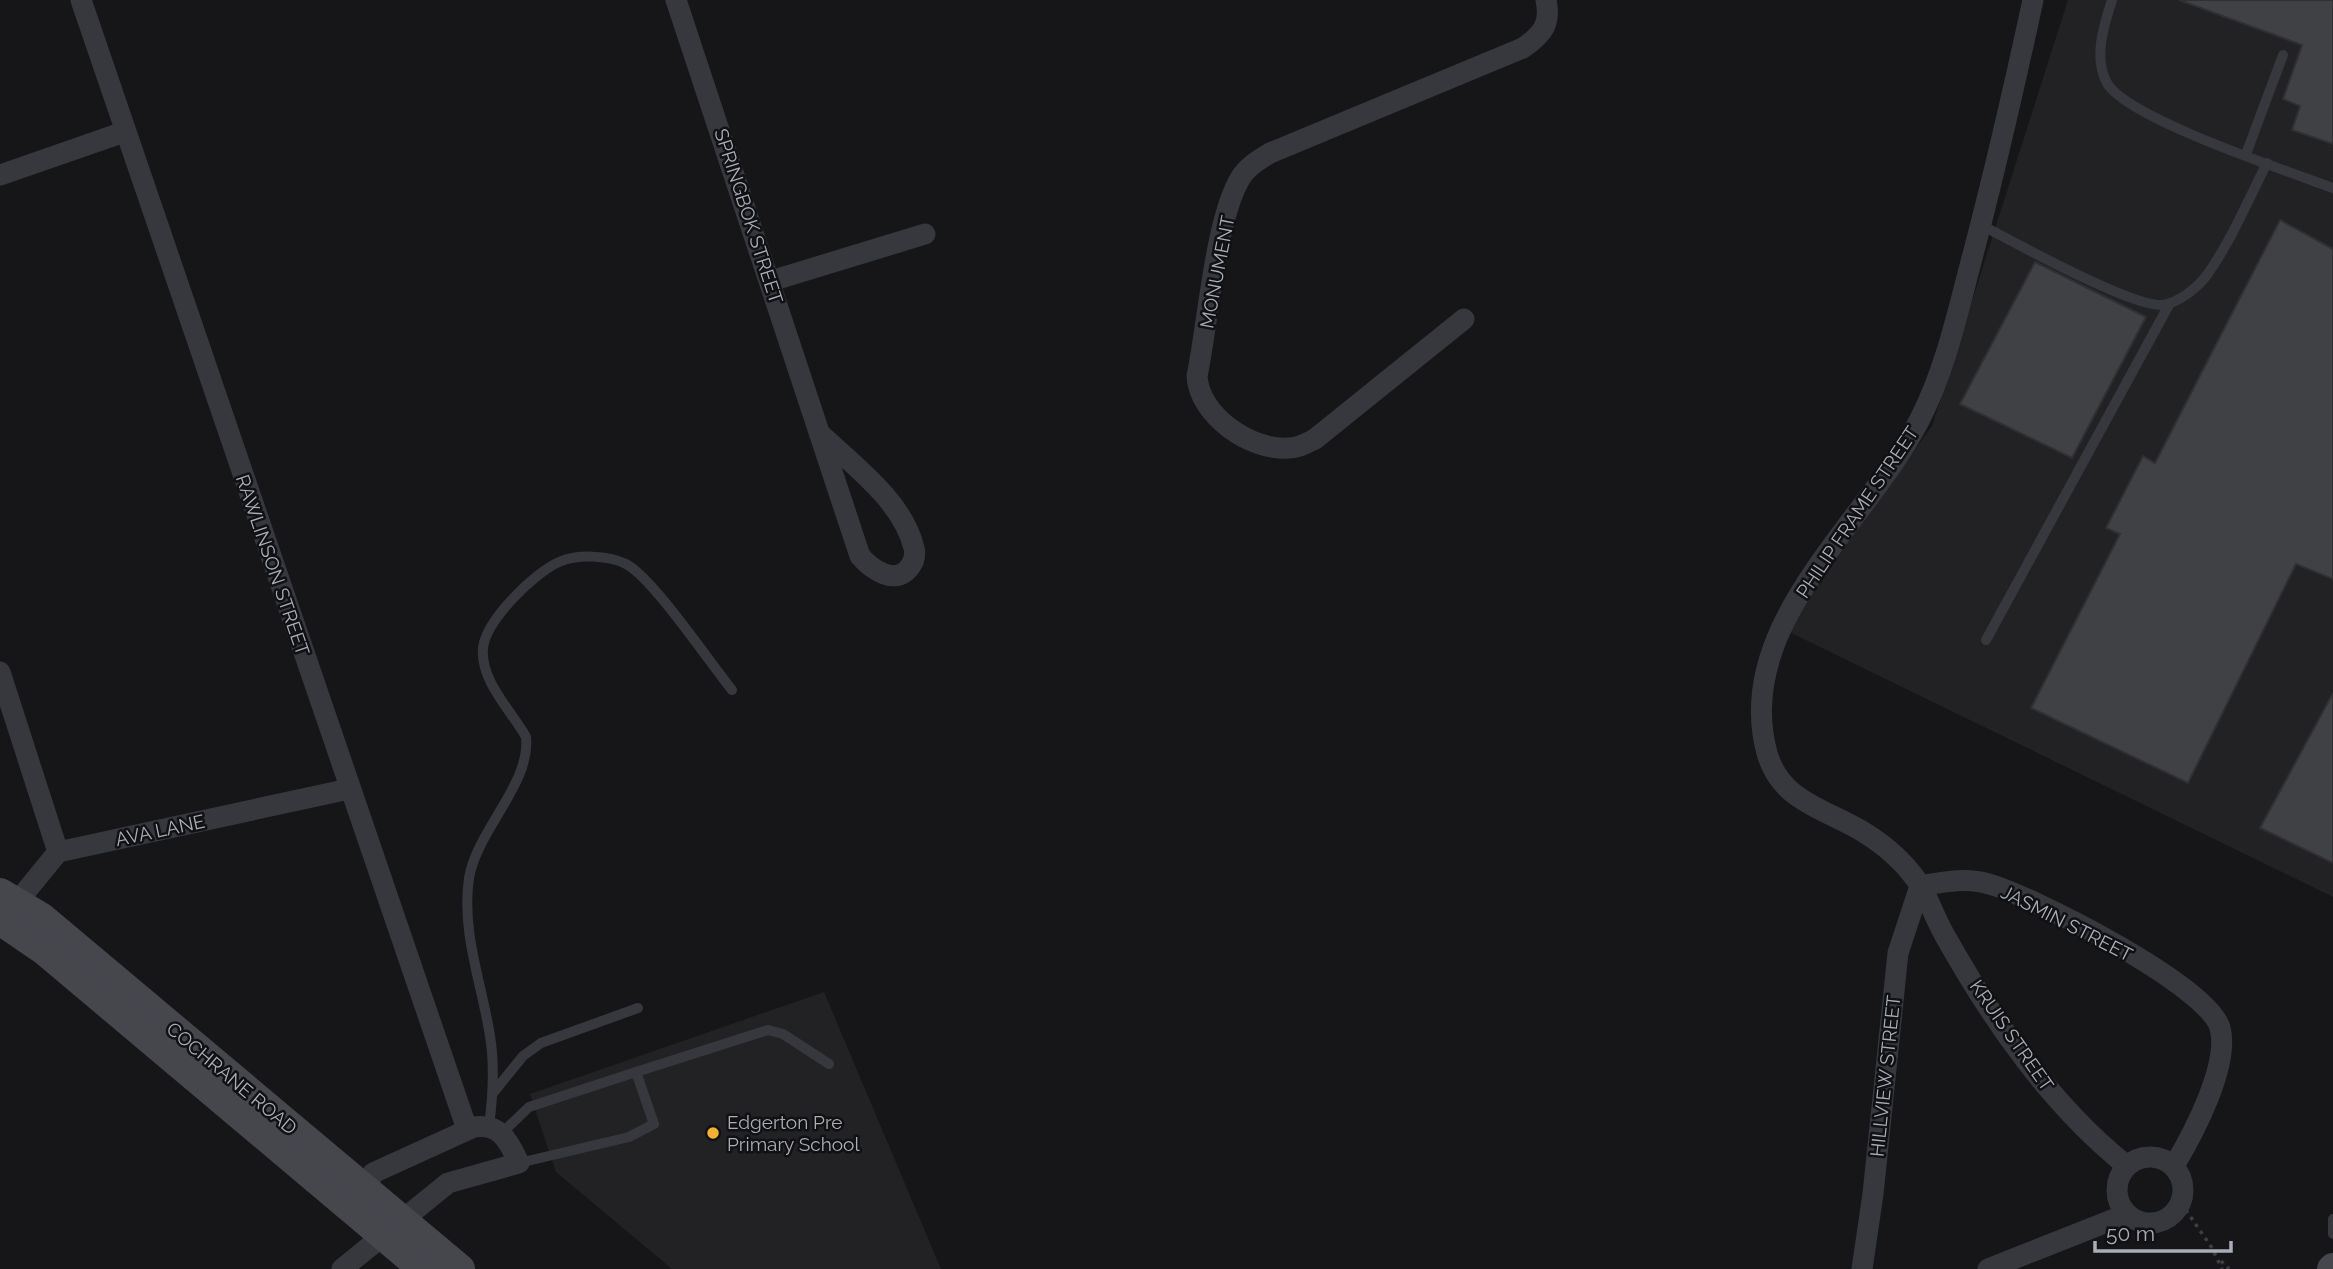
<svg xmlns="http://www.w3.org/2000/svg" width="2333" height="1269" viewBox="0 0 2333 1269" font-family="Raleway,sans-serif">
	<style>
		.built { fill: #222225 }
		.building { fill: #404145; stroke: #303034; stroke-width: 2 }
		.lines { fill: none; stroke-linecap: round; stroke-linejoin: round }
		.path { stroke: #3d3f44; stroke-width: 3.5; stroke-dasharray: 3.5 5; stroke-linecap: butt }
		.lane { stroke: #37383d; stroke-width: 10 }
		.street { stroke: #37383d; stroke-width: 21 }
		.secondary { stroke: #45474d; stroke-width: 30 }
		.poi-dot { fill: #f2b134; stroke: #111113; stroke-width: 2.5 }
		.labels { text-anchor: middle; stroke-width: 5; stroke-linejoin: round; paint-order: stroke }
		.street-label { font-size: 19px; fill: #a8adb8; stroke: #111113 }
		.poi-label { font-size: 19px; fill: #a8adb8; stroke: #111113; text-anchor: start }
	</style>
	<rect width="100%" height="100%" fill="#161618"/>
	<g class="built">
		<path d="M 2068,0 L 2333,0 L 2333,897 L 1785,630 L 1932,426 Z"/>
		<path d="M 824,992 L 941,1269 L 672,1269 L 556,1172 L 530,1094 Z"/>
	</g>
	<g class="building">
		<path d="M 2179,0 L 2333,0 L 2333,144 L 2292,130 L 2300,106 L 2283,99 L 2302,45 Z"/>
		<path d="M 2280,220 L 2333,249 L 2333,579 L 2296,564 L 2188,783 L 2031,708 L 2120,534 L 2106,528 L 2143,456 L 2155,463 Z"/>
		<path d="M 2035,262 L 2146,317 L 2072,458 L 1960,404 Z"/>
		<path d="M 2333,693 L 2333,863 L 2260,828 Z"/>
	</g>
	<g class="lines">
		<g class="path">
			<path d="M 2181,1203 L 2212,1248 L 2222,1269"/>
			<path d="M 2221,1261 L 2229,1269"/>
		</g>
		<g class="lane">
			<path d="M 2112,0 C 2104,25 2093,58 2107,83 C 2128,119 2288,171 2333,188"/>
			<path d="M 2246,154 L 2283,55"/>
			<path d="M 1981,225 C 2014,242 2131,307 2162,305 C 2179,303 2200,286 2209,272 C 2232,239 2249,198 2267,163"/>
			<path d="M 1986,640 L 2170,303"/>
			<path d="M 636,1072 L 768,1030 L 783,1034 L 829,1064"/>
			<path d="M 493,1093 L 523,1056 L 541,1043 L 638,1008"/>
			<path d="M 489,1126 C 493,1096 495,1066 490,1036 C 482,984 461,932 469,878 C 477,830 531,784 526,737 C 511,710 480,681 483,648 C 486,620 534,573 559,562 C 577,554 608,555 626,564 C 653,578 710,663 732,690"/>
			<path d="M 502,1133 L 529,1107 L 636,1072 L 654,1124 L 629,1137 L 519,1163"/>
			<path d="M 2333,1219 L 2333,1234"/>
		</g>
		<g class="street">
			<path d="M 81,0 L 467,1129"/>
			<path d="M 676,0 L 860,556 C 871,569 895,586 909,568 C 914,562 916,556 914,548 C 903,501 852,464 819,433"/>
			<path d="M 2033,0 C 2014,88 1994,175 1971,262 C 1957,315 1945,370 1920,419 C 1867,523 1732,625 1767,753 C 1781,803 1827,809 1865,833 C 1886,846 1906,864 1920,885 C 1929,900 1935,918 1944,934 C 1992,1020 2050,1104 2127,1166"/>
			<path d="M 0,175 L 124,132"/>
			<path d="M 771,281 L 925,234"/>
			<path d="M 1464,319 L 1315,439 C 1307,443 1299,448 1289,448 C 1250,451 1199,415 1197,376 C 1208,324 1215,219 1241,177 C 1248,166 1259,160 1270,153 L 1523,48 C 1543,34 1551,24 1546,0"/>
			<path d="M 0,672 L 58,852"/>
			<path d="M 1920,886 C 1943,882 1966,877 1989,884 C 2032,896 2209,986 2220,1028 C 2230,1065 2193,1134 2174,1166"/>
			<path d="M 9,912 L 58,852 L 349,789"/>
			<circle cx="2150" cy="1190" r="33"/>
			<path d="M 342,1269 L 448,1183 L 519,1163 C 509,1142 501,1123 474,1127 L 373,1173 L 361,1202"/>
			<path d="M 1862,1269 L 1873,1194 L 1898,953 L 1920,886"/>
			<path d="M 1988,1269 L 2127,1214"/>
		</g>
		<g class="secondary">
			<path d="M 0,893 L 42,918 L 460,1269"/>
			<path d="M 0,920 L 44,950 L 423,1269"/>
			<path d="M 2332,1269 L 2333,1268"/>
		</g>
	</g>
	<circle class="poi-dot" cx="713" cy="1133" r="7"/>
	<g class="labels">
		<g class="street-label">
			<text transform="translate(749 216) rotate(72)" y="7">SPRINGBOK STREET</text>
			<text transform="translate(1217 272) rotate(-79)" y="7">MONUMENT</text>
			<text transform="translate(1857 512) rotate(-56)" y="7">PHILIP FRAME STREET</text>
			<text transform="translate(273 565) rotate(71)" y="7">RAWLINSON STREET</text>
			<text transform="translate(160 830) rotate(-12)" y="7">AVA LANE</text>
			<text transform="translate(2067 923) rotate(27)" y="7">JASMIN STREET</text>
			<text transform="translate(2012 1035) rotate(55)" y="7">KRUIS STREET</text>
			<text transform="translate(1885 1076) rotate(-84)" y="7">HILLVIEW STREET</text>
			<text transform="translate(232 1078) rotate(40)" y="7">COCHRANE ROAD</text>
		</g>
		<g class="poi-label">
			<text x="727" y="1129">Edgerton Pre<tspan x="727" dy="22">Primary School</tspan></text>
		</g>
	</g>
	<path d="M2095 1241v10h136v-10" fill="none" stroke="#a8adb8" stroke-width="3.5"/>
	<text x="2106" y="1241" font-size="21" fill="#a8adb8" stroke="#111113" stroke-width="5" paint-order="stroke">50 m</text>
</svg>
